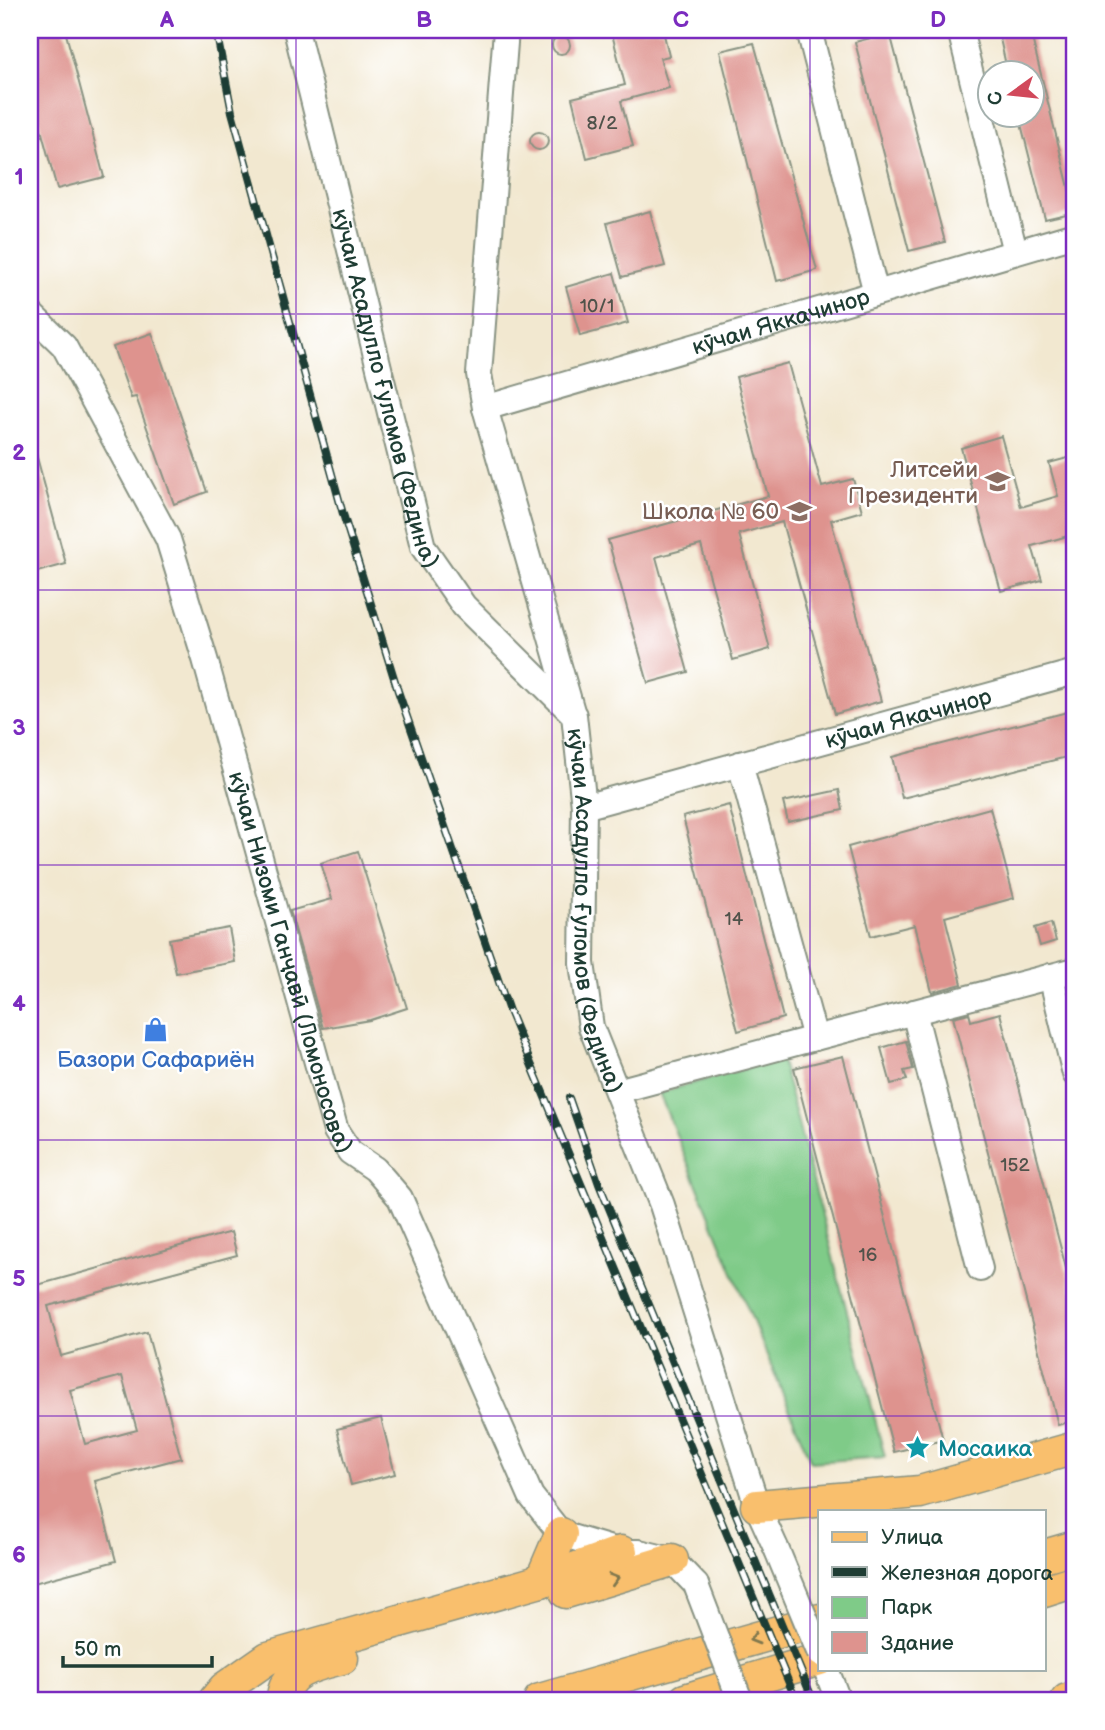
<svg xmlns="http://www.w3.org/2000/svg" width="1105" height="1730" viewBox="0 0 1105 1730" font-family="'Balsamiq Sans',sans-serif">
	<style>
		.green { fill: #7fcb88; stroke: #4f845e; stroke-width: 2 }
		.building { fill: #de938e; fill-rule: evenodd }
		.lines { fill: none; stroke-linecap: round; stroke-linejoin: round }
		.minor-casing { stroke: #889282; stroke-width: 28 }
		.major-casing { stroke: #889282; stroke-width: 35 }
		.minor { stroke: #fff; stroke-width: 24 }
		.major { stroke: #f9bf6d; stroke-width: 32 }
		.rail-casing { stroke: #1f3d34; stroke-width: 8 }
		.rail { stroke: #fff; stroke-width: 5; stroke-dasharray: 16; stroke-linecap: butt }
		.minor-bridge-casing { stroke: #889282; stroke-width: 28; stroke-linecap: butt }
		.minor-bridge { stroke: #fff; stroke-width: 24 }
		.oneway { stroke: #81784e }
		.grid { fill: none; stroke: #7b2cbf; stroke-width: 2; stroke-opacity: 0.55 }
		.labels { text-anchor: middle; stroke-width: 5; stroke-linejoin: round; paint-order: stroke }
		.number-label { font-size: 19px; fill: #4f524a }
		.street-label { font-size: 23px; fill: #1f3d34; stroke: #fff }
		.education-label { font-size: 23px; fill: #785e54; stroke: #fff; text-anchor: end }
		.shop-label { font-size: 23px; fill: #366cbe; stroke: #fff }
		.culture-label { font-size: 23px; fill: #0d838f; stroke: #fff; text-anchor: start }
		.neatline { fill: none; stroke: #7b2cbf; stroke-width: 2.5 }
		.grid-label { font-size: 23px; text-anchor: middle; font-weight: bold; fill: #7b2cbf }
	</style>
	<rect width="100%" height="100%" fill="#fff"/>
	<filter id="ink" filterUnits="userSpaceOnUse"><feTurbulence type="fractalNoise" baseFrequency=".0143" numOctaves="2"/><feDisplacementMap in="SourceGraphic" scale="14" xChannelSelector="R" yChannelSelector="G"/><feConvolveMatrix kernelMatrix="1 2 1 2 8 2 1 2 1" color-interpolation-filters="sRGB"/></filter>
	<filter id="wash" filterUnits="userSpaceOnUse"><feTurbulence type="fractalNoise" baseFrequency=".00686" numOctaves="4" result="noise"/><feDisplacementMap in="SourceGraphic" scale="28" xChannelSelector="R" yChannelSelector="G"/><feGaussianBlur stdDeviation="1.57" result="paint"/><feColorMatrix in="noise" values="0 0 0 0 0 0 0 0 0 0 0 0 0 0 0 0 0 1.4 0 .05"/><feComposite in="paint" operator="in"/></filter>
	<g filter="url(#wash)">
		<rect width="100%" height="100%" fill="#f2e8d0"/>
		<path class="green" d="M 781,1058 L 885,1457 L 811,1462 L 659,1093 Z"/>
		<g id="blocks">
			<g class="building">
				<path d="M 30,30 L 65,30 L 104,177 L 57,189 L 30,88 Z"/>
				<path d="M 611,30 L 663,30 L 669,56 L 660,58 L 669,88 L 621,101 L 633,146 L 587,158 L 572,98 L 625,85 Z"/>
				<path d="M 998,30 L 1030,30 L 1075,212 L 1045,219 L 1019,116 L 1032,116 L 1032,74 L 1008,74 Z"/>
				<path d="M 890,33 L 945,242 L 909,251 L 855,42 Z"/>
				<circle cx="561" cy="45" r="9"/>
				<path d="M 754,43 L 817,270 L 777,281 L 720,51 Z"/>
				<circle cx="539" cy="141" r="9"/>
				<path d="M 650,211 L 665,266 L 622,277 L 607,223 Z"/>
				<path d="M 614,273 L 628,323 L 580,336 L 566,287 Z"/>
				<path d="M 152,333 L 207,492 L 174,504 L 136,397 L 131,398 L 113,347 Z"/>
				<path d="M 788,363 L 822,487 L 853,479 L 862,511 L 831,520 L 881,701 L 835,714 L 782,522 L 739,534 L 770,649 L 733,660 L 701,545 L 656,557 L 688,672 L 648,683 L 608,540 L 768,496 L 736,377 Z"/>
				<path d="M 1001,436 L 1021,507 L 1058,496 L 1049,463 L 1075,456 L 1075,534 L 1032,546 L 1042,580 L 1001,591 L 961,448 Z"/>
				<path d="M 35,450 L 66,564 L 30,574 L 30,451 Z"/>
				<path d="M 1075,710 L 1075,755 L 902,798 L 892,757 Z"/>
				<path d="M 839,790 L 843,810 L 788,822 L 783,802 Z"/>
				<path d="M 729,805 L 783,1018 L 738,1031 L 683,817 Z"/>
				<path d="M 990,808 L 1014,898 L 945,917 L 962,984 L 932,992 L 915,925 L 871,936 L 848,847 Z"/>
				<path d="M 358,851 L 407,1008 L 370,1020 L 323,1028 L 290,911 L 332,899 L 321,863 Z"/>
				<path d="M 1051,923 L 1056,941 L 1040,946 L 1035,928 Z"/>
				<path d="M 229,928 L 235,962 L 176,973 L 169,939 Z"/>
				<path d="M 969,1013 L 971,1021 L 1000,1013 L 1075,1303 L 1075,1420 L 1058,1425 L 953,1017 Z"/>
				<path d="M 906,1041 L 913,1069 L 904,1071 L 907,1080 L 891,1084 L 881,1048 Z"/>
				<path d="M 843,1056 L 943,1440 L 894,1452 L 794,1068 Z"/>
				<path d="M 231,1232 L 237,1255 L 48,1306 L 61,1356 L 147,1332 L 181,1458 L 95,1481 L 116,1561 L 30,1584 L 30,1287 ZM 122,1376 L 137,1430 L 85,1444 L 70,1390 Z"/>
				<path d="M 381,1418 L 395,1474 L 351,1485 L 337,1429 Z"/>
			</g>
		</g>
	</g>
	<g filter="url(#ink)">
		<use href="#blocks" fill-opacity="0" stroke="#889282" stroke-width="2"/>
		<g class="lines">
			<defs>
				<g id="minor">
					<path id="s1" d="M 296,30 L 423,547 L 464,606 L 574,715 L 584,807 L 582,963 L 591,1027 L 662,1205 L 757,1506 L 776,1548"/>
					<path d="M 506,30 L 479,374 L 485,408 L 572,711"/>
					<path d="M 809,30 L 876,293"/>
					<path d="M 960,30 L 1015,252"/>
					<path id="s2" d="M 30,313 L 64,346 L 168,539 L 205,659 L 336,1131 L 350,1152 L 375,1169 L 400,1198 L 531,1496 L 561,1534 L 621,1552 L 639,1552 L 672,1560 L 696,1585"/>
					<path id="s3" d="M 485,408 L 1075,235"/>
					<path d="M 740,764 L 815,1038 L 1075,970"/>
					<path id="s4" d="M 584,807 L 1075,672"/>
					<path d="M 1051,976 L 1075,1074"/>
					<path d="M 914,1012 L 980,1269"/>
					<path d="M 617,1091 L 815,1038"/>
					<path d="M 826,1669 L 838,1700"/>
				</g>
				<g id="major">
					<path d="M 757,1506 L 920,1492 L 1075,1448"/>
					<path d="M 1044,1556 L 1075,1547"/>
					<path d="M 541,1581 L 561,1534"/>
					<path d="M 1044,1591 L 1075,1581"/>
					<path d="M 566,1592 L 672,1560"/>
					<path d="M 215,1700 L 225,1688 L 268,1658 L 541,1581 L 621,1552"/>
					<path d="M 283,1700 C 283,1670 319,1664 342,1658"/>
					<path d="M 540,1700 L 820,1620"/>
					<path d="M 685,1700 L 820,1659"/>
					<path d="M 1067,1700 L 1075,1698"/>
				</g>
			</defs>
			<use href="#minor" class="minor-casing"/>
			<use href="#major" class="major-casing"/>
			<use href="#minor" class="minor"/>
			<use href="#major" class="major"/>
			<defs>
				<g id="rail">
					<path d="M 216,30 L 232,112 L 343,514 L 398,691 L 509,1011 L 796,1700"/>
					<path d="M 569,1098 L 599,1184 L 813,1700"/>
				</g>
			</defs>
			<use href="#rail" class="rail-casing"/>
			<use href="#rail" class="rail"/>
			<defs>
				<g id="minor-bridge">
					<path d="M 776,1548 L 820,1654"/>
					<path d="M 696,1585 L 740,1700"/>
				</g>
			</defs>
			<use href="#minor-bridge" class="minor-bridge-casing"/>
			<use href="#minor-bridge" class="minor-bridge"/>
		</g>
		<defs><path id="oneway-chevron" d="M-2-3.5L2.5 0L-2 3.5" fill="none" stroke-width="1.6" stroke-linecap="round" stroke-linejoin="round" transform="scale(1.75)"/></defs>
		<g class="oneway">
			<use href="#oneway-chevron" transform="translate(614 1579) rotate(-16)"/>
			<use href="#oneway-chevron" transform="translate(754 1639) rotate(164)"/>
		</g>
	</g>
	<path class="grid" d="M 296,30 L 296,1700M 552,30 L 552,1700M 810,30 L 810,1700M 30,314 L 1075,314M 30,590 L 1075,590M 30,865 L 1075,865M 30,1140 L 1075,1140M 30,1416 L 1075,1416"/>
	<defs>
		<symbol id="school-bare" viewBox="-9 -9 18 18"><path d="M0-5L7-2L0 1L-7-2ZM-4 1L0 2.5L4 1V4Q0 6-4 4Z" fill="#8d6e63" stroke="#fff" stroke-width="2.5" paint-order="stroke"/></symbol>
		<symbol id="shop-bare" viewBox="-9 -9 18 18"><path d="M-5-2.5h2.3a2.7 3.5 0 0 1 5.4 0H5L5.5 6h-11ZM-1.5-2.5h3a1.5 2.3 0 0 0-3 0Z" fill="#3f7fe0" stroke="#fff" stroke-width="2.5" paint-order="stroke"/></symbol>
		<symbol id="sight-bare" viewBox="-9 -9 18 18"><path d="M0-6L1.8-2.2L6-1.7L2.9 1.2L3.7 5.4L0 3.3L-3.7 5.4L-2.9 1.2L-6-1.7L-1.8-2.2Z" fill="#0f9aa8" stroke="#fff" stroke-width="2.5" paint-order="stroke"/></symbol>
	</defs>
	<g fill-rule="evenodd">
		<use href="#school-bare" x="980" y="464" width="35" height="35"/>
		<use href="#school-bare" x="782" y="494" width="35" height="35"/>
		<use href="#shop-bare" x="138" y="1012" width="35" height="35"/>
		<use href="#sight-bare" x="900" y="1430" width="35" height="35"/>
	</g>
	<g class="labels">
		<g class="number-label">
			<text x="602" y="129">8/2</text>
			<text x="597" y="312">10/1</text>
			<text x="734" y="925">14</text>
			<text x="1015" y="1171">152</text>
			<text x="868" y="1261">16</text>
		</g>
		<g class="street-label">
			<text dy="8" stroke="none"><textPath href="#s3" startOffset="308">кӯчаи Яккачинор</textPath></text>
			<text dy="8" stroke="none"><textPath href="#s1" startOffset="369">кӯчаи Асадулло Ғуломов (Федина)</textPath></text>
			<text dy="8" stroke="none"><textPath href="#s4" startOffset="336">кӯчаи Якачинор</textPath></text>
			<text dy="8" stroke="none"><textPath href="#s1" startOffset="957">кӯчаи Асадулло Ғуломов (Федина)</textPath></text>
			<text dy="8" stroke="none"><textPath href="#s2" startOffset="707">кӯчаи Низоми Ганҷавӣ (Ломоносова)</textPath></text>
		</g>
		<g class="education-label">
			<text x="978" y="477">Литсейи<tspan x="978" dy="26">Президенти</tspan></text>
			<text x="779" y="519">Школа № 60</text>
		</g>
		<g class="shop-label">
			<text x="156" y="1067">Базори Сафариён</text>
		</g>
		<g class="culture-label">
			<text x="938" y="1456">Мосаика</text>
		</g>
	</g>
	<rect width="1105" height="1730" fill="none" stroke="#fff" stroke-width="77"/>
	<rect x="818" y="1510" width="228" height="161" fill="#ffffff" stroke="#a5b1ae" stroke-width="2"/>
	<rect x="832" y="1532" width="35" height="10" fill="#f9bf6d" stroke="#a5b1ae" stroke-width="2"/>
	<text x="881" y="1544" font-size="21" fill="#1f3d34">Улица</text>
	<rect x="832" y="1567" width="35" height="10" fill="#1f3d34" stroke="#a5b1ae" stroke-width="2"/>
	<text x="881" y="1580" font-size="21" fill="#1f3d34">Железная дорога</text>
	<rect x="832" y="1597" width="35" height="21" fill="#7fcb88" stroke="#a5b1ae" stroke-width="2"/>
	<text x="881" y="1614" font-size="21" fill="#1f3d34">Парк</text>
	<rect x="832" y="1632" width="35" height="21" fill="#de938e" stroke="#a5b1ae" stroke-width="2"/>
	<text x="881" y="1650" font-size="21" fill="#1f3d34">Здание</text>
	<g transform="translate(1011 94) rotate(255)"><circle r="33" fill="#ffffff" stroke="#a5b1ae" stroke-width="2"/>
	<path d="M0-5L12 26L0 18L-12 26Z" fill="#d1495b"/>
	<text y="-10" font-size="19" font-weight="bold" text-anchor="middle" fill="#1f3d34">С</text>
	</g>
	<path d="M63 1656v10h149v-10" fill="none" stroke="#1f3d34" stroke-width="3.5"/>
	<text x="74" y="1656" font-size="21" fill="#1f3d34" stroke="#ffffff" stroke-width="5" paint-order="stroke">50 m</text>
	<rect x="38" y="38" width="1028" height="1654" class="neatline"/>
	<g class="grid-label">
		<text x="167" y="27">A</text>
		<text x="424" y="27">B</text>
		<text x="681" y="27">C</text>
		<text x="938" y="27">D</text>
		<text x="19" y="184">1</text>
		<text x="19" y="460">2</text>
		<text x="19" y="735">3</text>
		<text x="19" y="1011">4</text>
		<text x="19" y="1286">5</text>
		<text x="19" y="1562">6</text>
	</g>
</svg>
